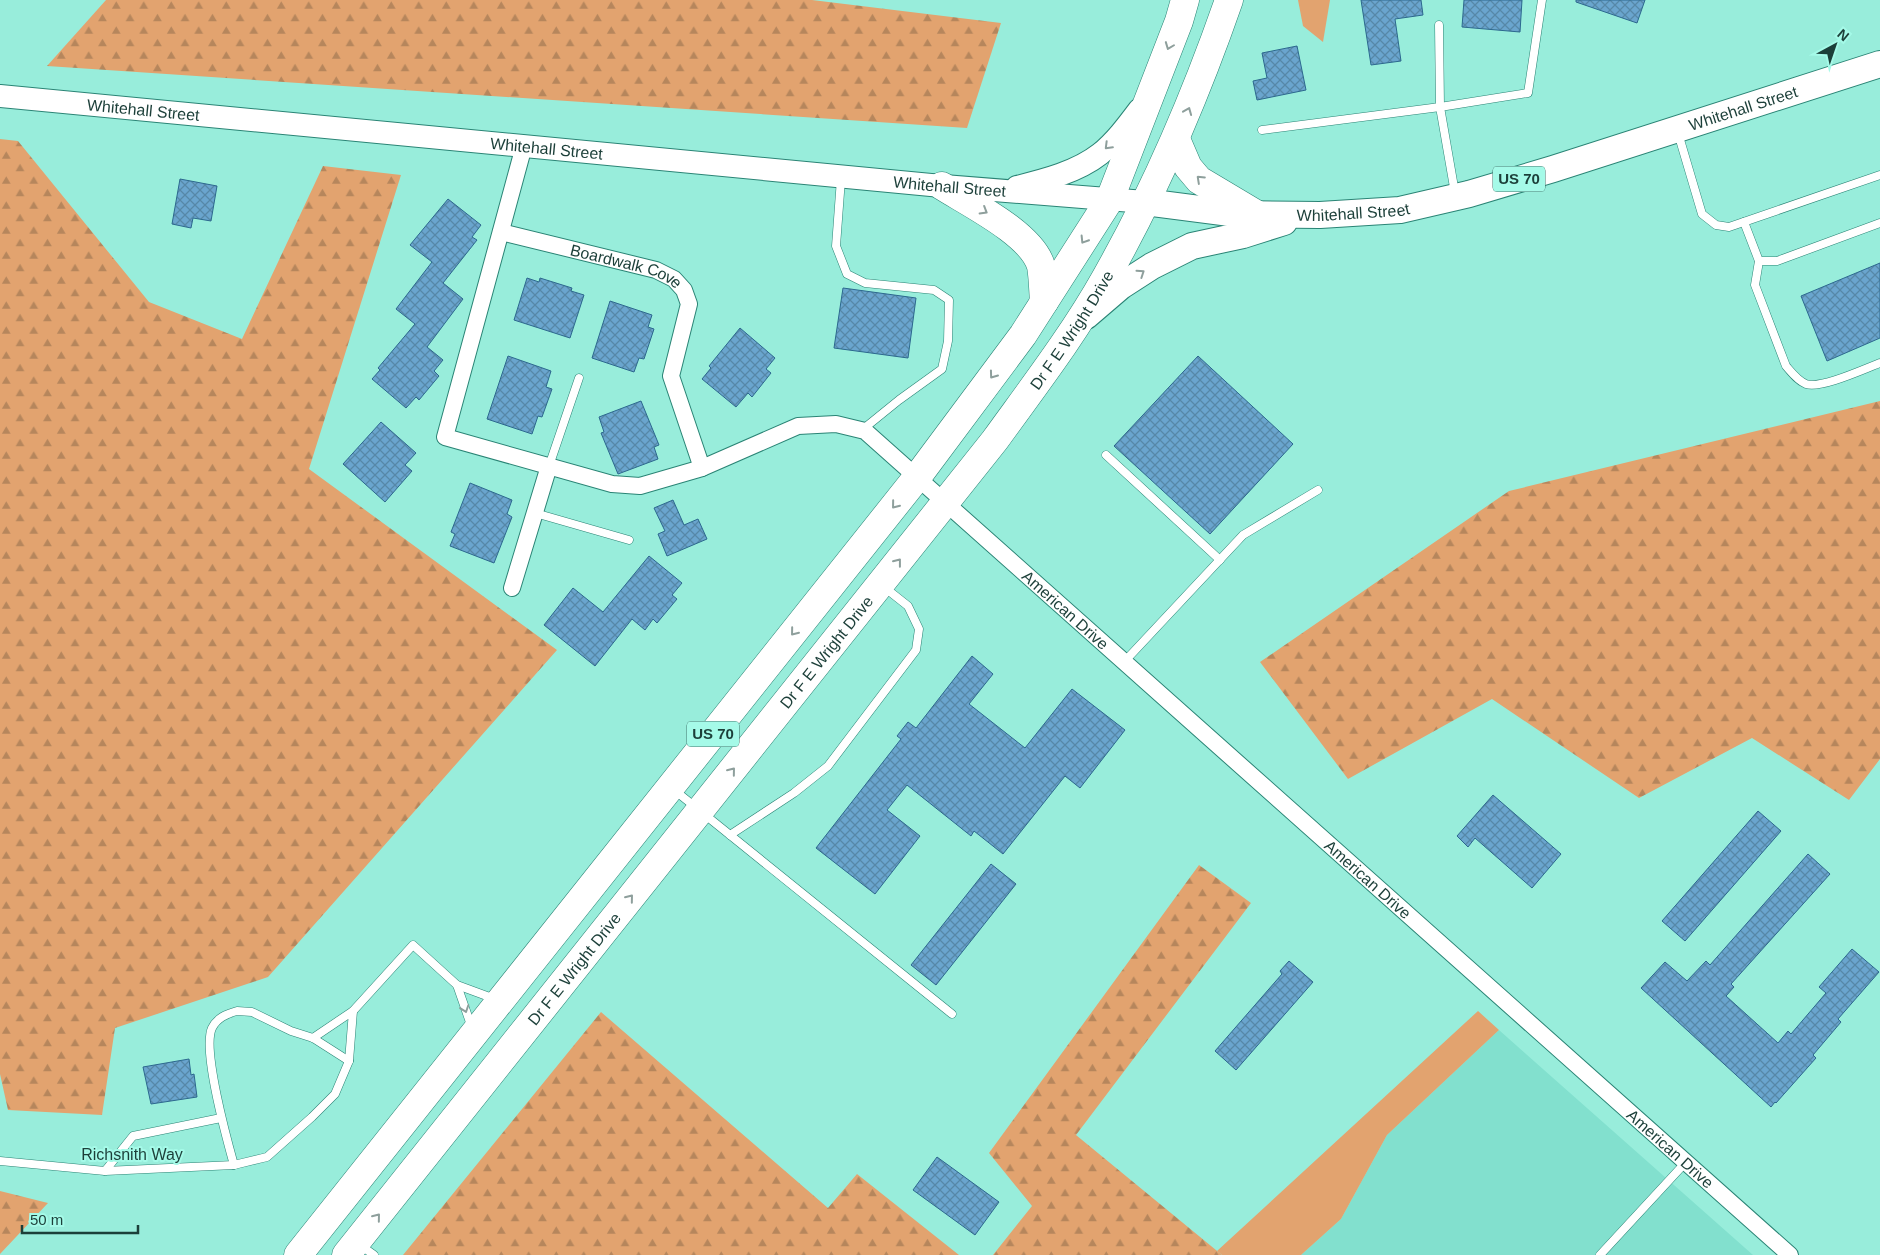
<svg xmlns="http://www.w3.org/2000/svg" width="1880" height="1255" viewBox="0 0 1880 1255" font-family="Arial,sans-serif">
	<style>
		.built { fill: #82e0ce }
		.grass { fill: #e2a36f }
		.forest { fill: url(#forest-firs) }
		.building { fill: url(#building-cross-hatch); stroke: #2c688e }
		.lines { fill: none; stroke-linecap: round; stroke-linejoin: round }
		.lane-casing { stroke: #2a8475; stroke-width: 9 }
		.street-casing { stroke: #2a8475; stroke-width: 18 }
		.secondary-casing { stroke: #2a8475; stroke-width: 24 }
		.primary-casing { stroke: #2a8475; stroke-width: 28 }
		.highway-casing { stroke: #2a8475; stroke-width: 29 }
		.lane { stroke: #fff; stroke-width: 8 }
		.street { stroke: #fff; stroke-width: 16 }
		.secondary { stroke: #fff; stroke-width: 22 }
		.primary { stroke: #fff; stroke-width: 26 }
		.highway { stroke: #fff; stroke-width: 28 }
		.oneway { stroke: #8e9f9c }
		.labels { text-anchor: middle; stroke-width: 4; stroke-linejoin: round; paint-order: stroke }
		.shield { fill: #a5fae8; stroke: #45776e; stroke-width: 1 }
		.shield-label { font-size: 15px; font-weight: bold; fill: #1c3f39 }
		.street-label { font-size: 16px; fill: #1c3f39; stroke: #a5fae8 }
	</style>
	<defs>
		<pattern id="forest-firs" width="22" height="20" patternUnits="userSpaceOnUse" patternTransform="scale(1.25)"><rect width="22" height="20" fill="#e2a36f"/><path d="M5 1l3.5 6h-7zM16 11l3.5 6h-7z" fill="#b6865c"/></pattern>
		<pattern id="building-cross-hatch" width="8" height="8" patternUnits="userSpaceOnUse" patternTransform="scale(1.25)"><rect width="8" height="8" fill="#6aa5ce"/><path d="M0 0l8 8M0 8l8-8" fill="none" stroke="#5688a8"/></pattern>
	</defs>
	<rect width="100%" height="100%" fill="#98eddb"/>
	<path class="built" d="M 1499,1030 L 1753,1255 L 1301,1255 L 1341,1219 L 1387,1135 Z"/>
	<g class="grass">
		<path d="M 1298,0 L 1330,0 L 1323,42 L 1303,26 Z"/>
		<path d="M 1478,1011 L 1499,1030 L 1387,1135 L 1341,1219 L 1301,1255 L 1222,1255 L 1217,1251 Z"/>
	</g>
	<g class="forest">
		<path d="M 106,0 L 812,0 L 1001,23 L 967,128 L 47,66 Z"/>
		<path d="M 0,139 L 18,141 L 149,302 L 242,339 L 323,166 L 401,175 L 309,469 L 557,650 L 268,977 L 115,1028 L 102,1115 L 8,1110 L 0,1074 Z"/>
		<path d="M 1880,401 L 1880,759 L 1849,800 L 1752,738 L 1639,798 L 1492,699 L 1348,779 L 1260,662 L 1509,491 Z"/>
		<path d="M 1199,865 L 1251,903 L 1076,1135 L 1222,1255 L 993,1255 L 1032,1206 L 989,1153 Z"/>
		<path d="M 601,1012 L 828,1208 L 857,1174 L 959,1255 L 403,1255 Z"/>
		<path d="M 0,1191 L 48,1203 L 0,1254 Z"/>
	</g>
	<g class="building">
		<path d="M 1361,0 L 1421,0 L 1423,15 L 1395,19 L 1401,61 L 1371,65 Z"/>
		<path d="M 1464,0 L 1522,0 L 1520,32 L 1462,27 Z"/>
		<path d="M 1576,0 L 1645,0 L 1637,23 L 1576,2 Z"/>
		<path d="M 1297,46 L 1306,90 L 1257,100 L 1253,81 L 1267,78 L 1262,53 Z"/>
		<path d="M 180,179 L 217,186 L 211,221 L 193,218 L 191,228 L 172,224 Z"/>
		<path d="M 448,199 L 481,225 L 472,237 L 477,240 L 443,283 L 463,299 L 427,347 L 443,360 L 434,371 L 439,376 L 419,400 L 416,397 L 406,408 L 372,379 L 380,370 L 378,368 L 415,324 L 396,309 L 432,262 L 410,245 Z"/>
		<path d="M 1880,263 L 1880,338 L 1827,361 L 1801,296 Z"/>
		<path d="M 527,278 L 539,282 L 540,278 L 572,288 L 571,291 L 584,295 L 570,338 L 514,320 Z"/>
		<path d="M 843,288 L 916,298 L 908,358 L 834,348 Z"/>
		<path d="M 610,301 L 652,315 L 648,327 L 654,329 L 644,359 L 639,358 L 634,372 L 592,358 Z"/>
		<path d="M 740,328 L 775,358 L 766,369 L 771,373 L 752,397 L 748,393 L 736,407 L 702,379 L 711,368 L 709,366 Z"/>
		<path d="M 508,356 L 551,371 L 546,387 L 552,389 L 542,417 L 538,416 L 532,434 L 487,419 Z"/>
		<path d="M 1198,356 L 1293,444 L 1210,534 L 1114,446 Z"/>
		<path d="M 641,401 L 659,445 L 654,447 L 658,459 L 618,474 L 601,433 L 604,432 L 599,417 Z"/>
		<path d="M 381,422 L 416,453 L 405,465 L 412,471 L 385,502 L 343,464 Z"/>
		<path d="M 470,483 L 512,500 L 507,514 L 512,517 L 494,563 L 450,546 L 455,534 L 451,532 Z"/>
		<path d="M 673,500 L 684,525 L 698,519 L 707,539 L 667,556 L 658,534 L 665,531 L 654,508 Z"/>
		<path d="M 649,556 L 682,583 L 672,595 L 677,599 L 657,623 L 653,619 L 645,630 L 632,619 L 595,666 L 544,625 L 573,588 L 603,612 Z"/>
		<path d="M 972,656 L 993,674 L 969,704 L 1025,748 L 1072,689 L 1125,730 L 1080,788 L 1065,776 L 1003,854 L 974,831 L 971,836 L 907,785 L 887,810 L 920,836 L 875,894 L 816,848 L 901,739 L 897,736 L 908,722 L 916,728 Z"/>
		<path d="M 1493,795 L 1561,854 L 1532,888 L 1475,838 L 1468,847 L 1457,836 Z"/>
		<path d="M 1758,811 L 1781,831 L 1685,941 L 1662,921 Z"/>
		<path d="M 1808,854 L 1830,874 L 1731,984 L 1734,987 L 1726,996 L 1778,1043 L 1788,1031 L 1791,1034 L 1826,993 L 1819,987 L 1852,949 L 1879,972 L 1838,1019 L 1841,1022 L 1813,1055 L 1816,1058 L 1776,1103 L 1775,1102 L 1771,1107 L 1641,988 L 1665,962 L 1687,981 L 1706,961 L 1710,965 Z"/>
		<path d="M 991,864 L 1016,884 L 936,985 L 911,965 Z"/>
		<path d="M 1289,961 L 1313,982 L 1236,1070 L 1215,1051 L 1282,974 L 1280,971 Z"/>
		<path d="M 189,1059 L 191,1075 L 194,1074 L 197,1097 L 151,1104 L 143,1067 Z"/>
		<path d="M 937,1157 L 999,1202 L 975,1235 L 913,1190 Z"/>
	</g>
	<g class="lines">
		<defs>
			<g id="lane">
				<path d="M 1262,130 L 1440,107 L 1439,25"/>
				<path d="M 1678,133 L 1702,214 L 1716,225 L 1729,227 L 1880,175"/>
				<path d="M 841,179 L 836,246 L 847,274 L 865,283 L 934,290 L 949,300 L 948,341 L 942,369 L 899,400 L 862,430"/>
				<path d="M 1455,193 L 1440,107 L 1528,93 L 1542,0"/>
				<path d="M 1744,222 L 1759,261 L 1755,285 L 1786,366 C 1792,373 1798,381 1806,384 C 1821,389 1864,369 1880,363"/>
				<path d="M 1759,261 L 1777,261 L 1880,223"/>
				<path d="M 1106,455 L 1220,560"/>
				<path d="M 549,466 L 579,378"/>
				<path d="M 535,513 L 629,540"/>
				<path d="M 1125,661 L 1243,535 L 1318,490"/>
				<path d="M 673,789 L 952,1014"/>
				<path d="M 730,835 L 794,793 L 828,766 L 916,650 L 919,629 L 908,606 L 884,587"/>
				<path d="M 457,985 L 472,1028"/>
				<path d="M 237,1011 L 252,1012 L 291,1031 L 313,1038 L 349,1061 L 335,1094 L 312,1117 L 267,1157 L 234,1165 C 227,1140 202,1049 212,1028 C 217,1018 226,1014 237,1011 Z"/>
				<path d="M 353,1011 L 413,945 L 457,985 L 495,999"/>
				<path d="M 313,1038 L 353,1011 L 349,1061"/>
				<path d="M 0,1161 L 105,1171 L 234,1165"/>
				<path d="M 105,1171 L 133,1136 L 221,1118"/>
				<path d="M 360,1245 L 374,1255"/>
				<path d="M 1600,1255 L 1686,1162"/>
			</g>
			<g id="street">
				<path id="s1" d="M 524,146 L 445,437 L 612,484 L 640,486 L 702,468 L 798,426 L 836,424 L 865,431 L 1790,1255"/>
				<path id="s2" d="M 501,232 L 656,270 L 674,279 L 684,290 L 689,304 L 671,376 L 702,468"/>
				<path d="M 512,588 L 549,466"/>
			</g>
			<g id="secondary">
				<path id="s3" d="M 0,96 L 931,185 L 1145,202"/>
				<path d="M 1017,187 C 1045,180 1077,172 1100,154 C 1115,142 1127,126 1139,110"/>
			</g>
			<g id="primary">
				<path id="s4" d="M 1145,202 L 1238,214 L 1320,215 L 1400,210 L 1469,194 L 1553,169 L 1880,64"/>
				<path d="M 1086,316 L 1121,286 L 1152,266 L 1192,246 L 1243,235 L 1284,222"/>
			</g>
			<g id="highway">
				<path d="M 1176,139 L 1188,167 L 1199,180 L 1256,214"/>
				<path d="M 942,186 C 969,203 1032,234 1041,266 C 1043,277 1043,290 1044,302"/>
				<path d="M 298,1255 L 918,476 L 1023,335 L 1110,199 L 1179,21 L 1185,0"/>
				<path id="s5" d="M 346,1255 L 995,440 C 1034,386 1074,334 1106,277 C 1156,189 1196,95 1229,0"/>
			</g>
		</defs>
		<use href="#lane" class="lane-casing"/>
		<use href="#street" class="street-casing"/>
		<use href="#secondary" class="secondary-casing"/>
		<use href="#primary" class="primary-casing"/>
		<use href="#highway" class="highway-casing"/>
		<use href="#lane" class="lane"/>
		<use href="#street" class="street"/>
		<use href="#secondary" class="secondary"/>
		<use href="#primary" class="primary"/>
		<use href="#highway" class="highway"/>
	</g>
	<defs><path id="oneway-chevron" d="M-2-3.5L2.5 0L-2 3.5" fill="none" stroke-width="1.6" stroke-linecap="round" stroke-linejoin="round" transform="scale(1.25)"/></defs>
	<g class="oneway">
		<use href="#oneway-chevron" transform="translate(1169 46) rotate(111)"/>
		<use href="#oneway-chevron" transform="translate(1188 111) rotate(-68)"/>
		<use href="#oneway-chevron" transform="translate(1108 146) rotate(135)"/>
		<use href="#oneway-chevron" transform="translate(1200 179) rotate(-137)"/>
		<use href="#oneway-chevron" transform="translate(984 211) rotate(31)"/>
		<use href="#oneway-chevron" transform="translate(1084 240) rotate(122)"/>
		<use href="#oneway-chevron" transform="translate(1141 273) rotate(-34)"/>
		<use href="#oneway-chevron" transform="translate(993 375) rotate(126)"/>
		<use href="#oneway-chevron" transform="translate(895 505) rotate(129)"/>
		<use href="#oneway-chevron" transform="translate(898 562) rotate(-52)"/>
		<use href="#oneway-chevron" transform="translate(794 632) rotate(129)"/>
		<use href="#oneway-chevron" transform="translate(732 771) rotate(-51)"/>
		<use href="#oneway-chevron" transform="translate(630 898) rotate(-51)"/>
		<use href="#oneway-chevron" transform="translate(465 1009) rotate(71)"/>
		<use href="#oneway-chevron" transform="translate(377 1217) rotate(-51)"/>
	</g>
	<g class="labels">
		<g class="shield">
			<rect x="1493" y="166.5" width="52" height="25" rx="4"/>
			<rect x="687" y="721.5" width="52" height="25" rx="4"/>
		</g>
		<g class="shield-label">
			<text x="1519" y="184">US 70</text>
			<text x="713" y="739">US 70</text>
		</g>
		<g class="street-label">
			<text dy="6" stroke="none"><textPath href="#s4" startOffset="614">Whitehall Street</textPath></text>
			<text dy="6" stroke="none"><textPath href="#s3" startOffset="144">Whitehall Street</textPath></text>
			<text dy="6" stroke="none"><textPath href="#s3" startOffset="549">Whitehall Street</textPath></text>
			<text dy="6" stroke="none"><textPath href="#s3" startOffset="954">Whitehall Street</textPath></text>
			<text dy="6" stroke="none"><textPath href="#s4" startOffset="209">Whitehall Street</textPath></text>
			<text dy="6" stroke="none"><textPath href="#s2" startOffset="130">Boardwalk Cove</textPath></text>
			<text dy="6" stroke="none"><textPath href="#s5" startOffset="1176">Dr F E Wright Drive</textPath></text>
			<text dy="6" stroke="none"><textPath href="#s1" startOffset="1009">American Drive</textPath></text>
			<text dy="6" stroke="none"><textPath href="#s5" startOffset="771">Dr F E Wright Drive</textPath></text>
			<text dy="6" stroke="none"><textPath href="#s1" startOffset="1414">American Drive</textPath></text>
			<text dy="6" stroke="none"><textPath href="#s5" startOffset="366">Dr F E Wright Drive</textPath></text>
			<text dy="6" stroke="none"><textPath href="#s1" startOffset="1819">American Drive</textPath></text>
			<text x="132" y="1160">Richsnith Way</text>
		</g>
	</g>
	<g transform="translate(1835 45) rotate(40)" stroke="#a5fae8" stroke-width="4" paint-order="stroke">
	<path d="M0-4L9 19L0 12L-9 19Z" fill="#1c3f39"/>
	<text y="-8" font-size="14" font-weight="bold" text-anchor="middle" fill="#1c3f39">N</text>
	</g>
	<path d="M22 1225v8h116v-8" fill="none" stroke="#1c3f39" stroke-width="2.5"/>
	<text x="30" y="1225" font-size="15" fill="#1c3f39" stroke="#a5fae8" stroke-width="4" paint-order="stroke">50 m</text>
</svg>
